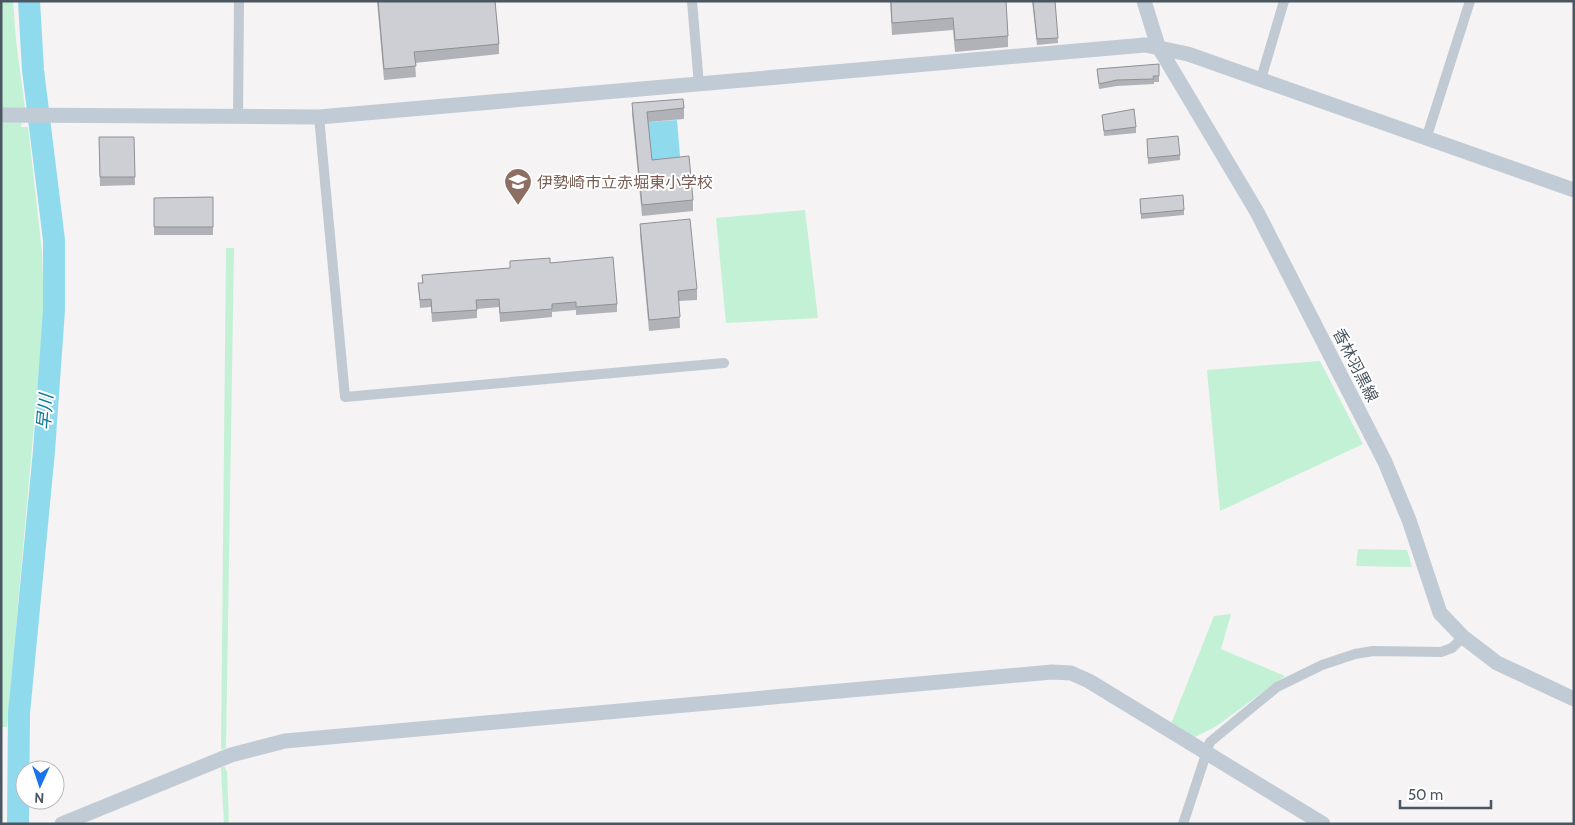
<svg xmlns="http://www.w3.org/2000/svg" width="1575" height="825" viewBox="0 0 1575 825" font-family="Cabin,'Noto Sans JP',sans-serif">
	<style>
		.green { fill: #c3f1d5 }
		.water { fill: #90daee }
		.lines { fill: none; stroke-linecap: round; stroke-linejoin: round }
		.river { stroke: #90daee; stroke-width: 22 }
		.street { stroke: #c1cad2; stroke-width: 10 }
		.secondary { stroke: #c1cbd6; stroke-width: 15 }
		.wall { fill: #b0b2b7 }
		.building { fill: #cdcfd5; stroke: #909195 }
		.labels { text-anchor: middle; stroke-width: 4; stroke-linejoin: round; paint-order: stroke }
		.education-label { font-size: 16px; fill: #785e54; stroke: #fff; text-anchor: start }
		.street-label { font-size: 16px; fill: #4a5661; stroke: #fff }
		.water-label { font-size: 18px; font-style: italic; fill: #0c7c9b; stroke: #fff }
	</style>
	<rect width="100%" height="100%" fill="#f5f3f3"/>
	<g class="green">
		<path d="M 1,1 L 13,1 L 16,41 L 25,108 L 21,127 L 28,127 L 42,252 L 44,313 L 7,727 L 1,727 Z"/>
		<path d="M 805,210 L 818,318 L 726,323 L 716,218 Z"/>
		<path d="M 226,248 L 234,248 L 226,748 L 221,750 Z"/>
		<path d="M 1320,361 L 1363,444 L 1220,511 L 1207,370 Z"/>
		<path d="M 1358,549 L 1407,550 L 1412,567 L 1356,566 Z"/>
		<path d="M 1231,614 L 1221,649 L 1285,676 L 1215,727 L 1193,738 L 1171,724 L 1214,616 Z"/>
		<path d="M 221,767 L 225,767 L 227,772 L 229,824 L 224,824 Z"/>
	</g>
	<path class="water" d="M 677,120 L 681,168 L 652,171 L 647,122 Z"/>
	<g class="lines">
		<path class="river" d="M 18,824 L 19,713 L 44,451 L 54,310 L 54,240 L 33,70 L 29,1"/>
		<g class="street">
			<path d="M 692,1 L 699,85"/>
			<path d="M 1261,79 L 1284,1"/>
			<path d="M 238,117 L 239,1"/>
			<path d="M 319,117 L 345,397 L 724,363"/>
			<path d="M 1426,139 L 1470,1"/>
			<path d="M 1183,824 L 1210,742 L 1277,687 L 1322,665 L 1355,654 L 1373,651 L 1441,652 L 1452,648 L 1463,637"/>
		</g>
		<g class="secondary">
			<path d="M 1144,1 L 1158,46 L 1257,212 L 1385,462 L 1409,520 L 1440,613 L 1463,637 L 1497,663 L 1574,699"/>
			<path d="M 1,115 L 319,117 L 1145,45 L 1188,54 L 1574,190"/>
			<path d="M 62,824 L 231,755 L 285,741 L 1052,672 L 1071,673 L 1089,681 L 1323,824"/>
		</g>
	</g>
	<g class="wall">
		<path d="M 377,1 L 495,1 L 499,44 L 499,54 L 415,63 L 416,77 L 384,80 Z"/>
		<path d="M 890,1 L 1006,1 L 1008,36 L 1008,47 L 955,52 L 953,30 L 892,35 Z"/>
		<path d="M 1032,1 L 1055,1 L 1058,43 L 1037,45 Z"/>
		<path d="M 1159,64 L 1159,82 L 1154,82 L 1154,84 L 1117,86 L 1099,89 L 1097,69 Z"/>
		<path d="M 632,103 L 684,108 L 684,119 L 648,122 L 652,160 L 693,200 L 693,211 L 642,216 L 632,114 Z"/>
		<path d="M 1102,115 L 1136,127 L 1136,133 L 1104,136 Z"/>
		<path d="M 99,137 L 134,137 L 135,185 L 100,186 Z"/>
		<path d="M 1147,139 L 1180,155 L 1180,160 L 1148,164 Z"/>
		<path d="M 213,197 L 213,235 L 154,235 L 154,198 Z"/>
		<path d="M 1140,199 L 1184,210 L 1184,215 L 1141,219 Z"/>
		<path d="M 640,224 L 697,289 L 697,300 L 679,301 L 680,328 L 649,331 L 640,235 Z"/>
		<path d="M 510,261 L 550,263 L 617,304 L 617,312 L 576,315 L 576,310 L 552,312 L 552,317 L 500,322 L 499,307 L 477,309 L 477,318 L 432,322 L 431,307 L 420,308 L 418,283 L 422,283 L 422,275 L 510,268 Z"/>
	</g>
	<g class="building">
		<path d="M 378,1 L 495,1 L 499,44 L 414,52 L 416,66 L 384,69 Z"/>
		<path d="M 891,1 L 1006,1 L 1008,36 L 955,40 L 953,18 L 892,23 Z"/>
		<path d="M 1033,1 L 1055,1 L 1058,38 L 1037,39 Z"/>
		<path d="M 1159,64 L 1159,76 L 1153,76 L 1154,79 L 1117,80 L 1099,84 L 1097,69 Z"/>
		<path d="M 683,99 L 684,108 L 647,112 L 652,160 L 689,156 L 693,200 L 642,205 L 632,103 Z"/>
		<path d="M 1134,109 L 1136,127 L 1104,131 L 1102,115 Z"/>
		<path d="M 1178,136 L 1180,155 L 1148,158 L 1147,139 Z"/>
		<path d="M 99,137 L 134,137 L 135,177 L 100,177 Z"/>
		<path d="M 1183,195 L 1184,210 L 1141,214 L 1140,199 Z"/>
		<path d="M 213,197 L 213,227 L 154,227 L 154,198 Z"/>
		<path d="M 690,219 L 697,289 L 678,291 L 680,317 L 649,320 L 640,224 Z"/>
		<path d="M 613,257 L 617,304 L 576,307 L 576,302 L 552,304 L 552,309 L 500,313 L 499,299 L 476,300 L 477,310 L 432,313 L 431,299 L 420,300 L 418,283 L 423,283 L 422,275 L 510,268 L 510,261 L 550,258 L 550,263 Z"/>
	</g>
	<defs>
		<symbol id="school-pin" viewBox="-11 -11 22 30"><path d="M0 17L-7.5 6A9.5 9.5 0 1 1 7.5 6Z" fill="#8d6e63" stroke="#fff"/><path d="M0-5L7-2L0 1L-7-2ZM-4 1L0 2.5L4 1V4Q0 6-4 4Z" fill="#fff"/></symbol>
	</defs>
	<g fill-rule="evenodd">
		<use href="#school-pin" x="502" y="166" width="32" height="43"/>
	</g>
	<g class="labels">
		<g class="education-label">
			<text x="537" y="188">伊勢崎市立赤堀東小学校</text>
		</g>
		<g class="street-label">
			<text transform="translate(1356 365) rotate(63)" y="6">香林羽黒線</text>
		</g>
		<g class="water-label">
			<text transform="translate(45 412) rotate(-85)" y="6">早川</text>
		</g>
	</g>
	<rect width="1575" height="825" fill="none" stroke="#4a5661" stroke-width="5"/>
	<g transform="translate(40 785) rotate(183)"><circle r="24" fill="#ffffff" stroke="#b7bbc0"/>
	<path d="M0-4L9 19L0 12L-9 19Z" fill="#1a73e8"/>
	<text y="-8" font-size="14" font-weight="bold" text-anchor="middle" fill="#4a5661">N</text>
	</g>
	<path d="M1400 800v8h91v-8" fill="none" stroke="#4a5661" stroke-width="2.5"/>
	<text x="1408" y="800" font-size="15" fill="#4a5661" stroke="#ffffff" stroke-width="4" paint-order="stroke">50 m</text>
</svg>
